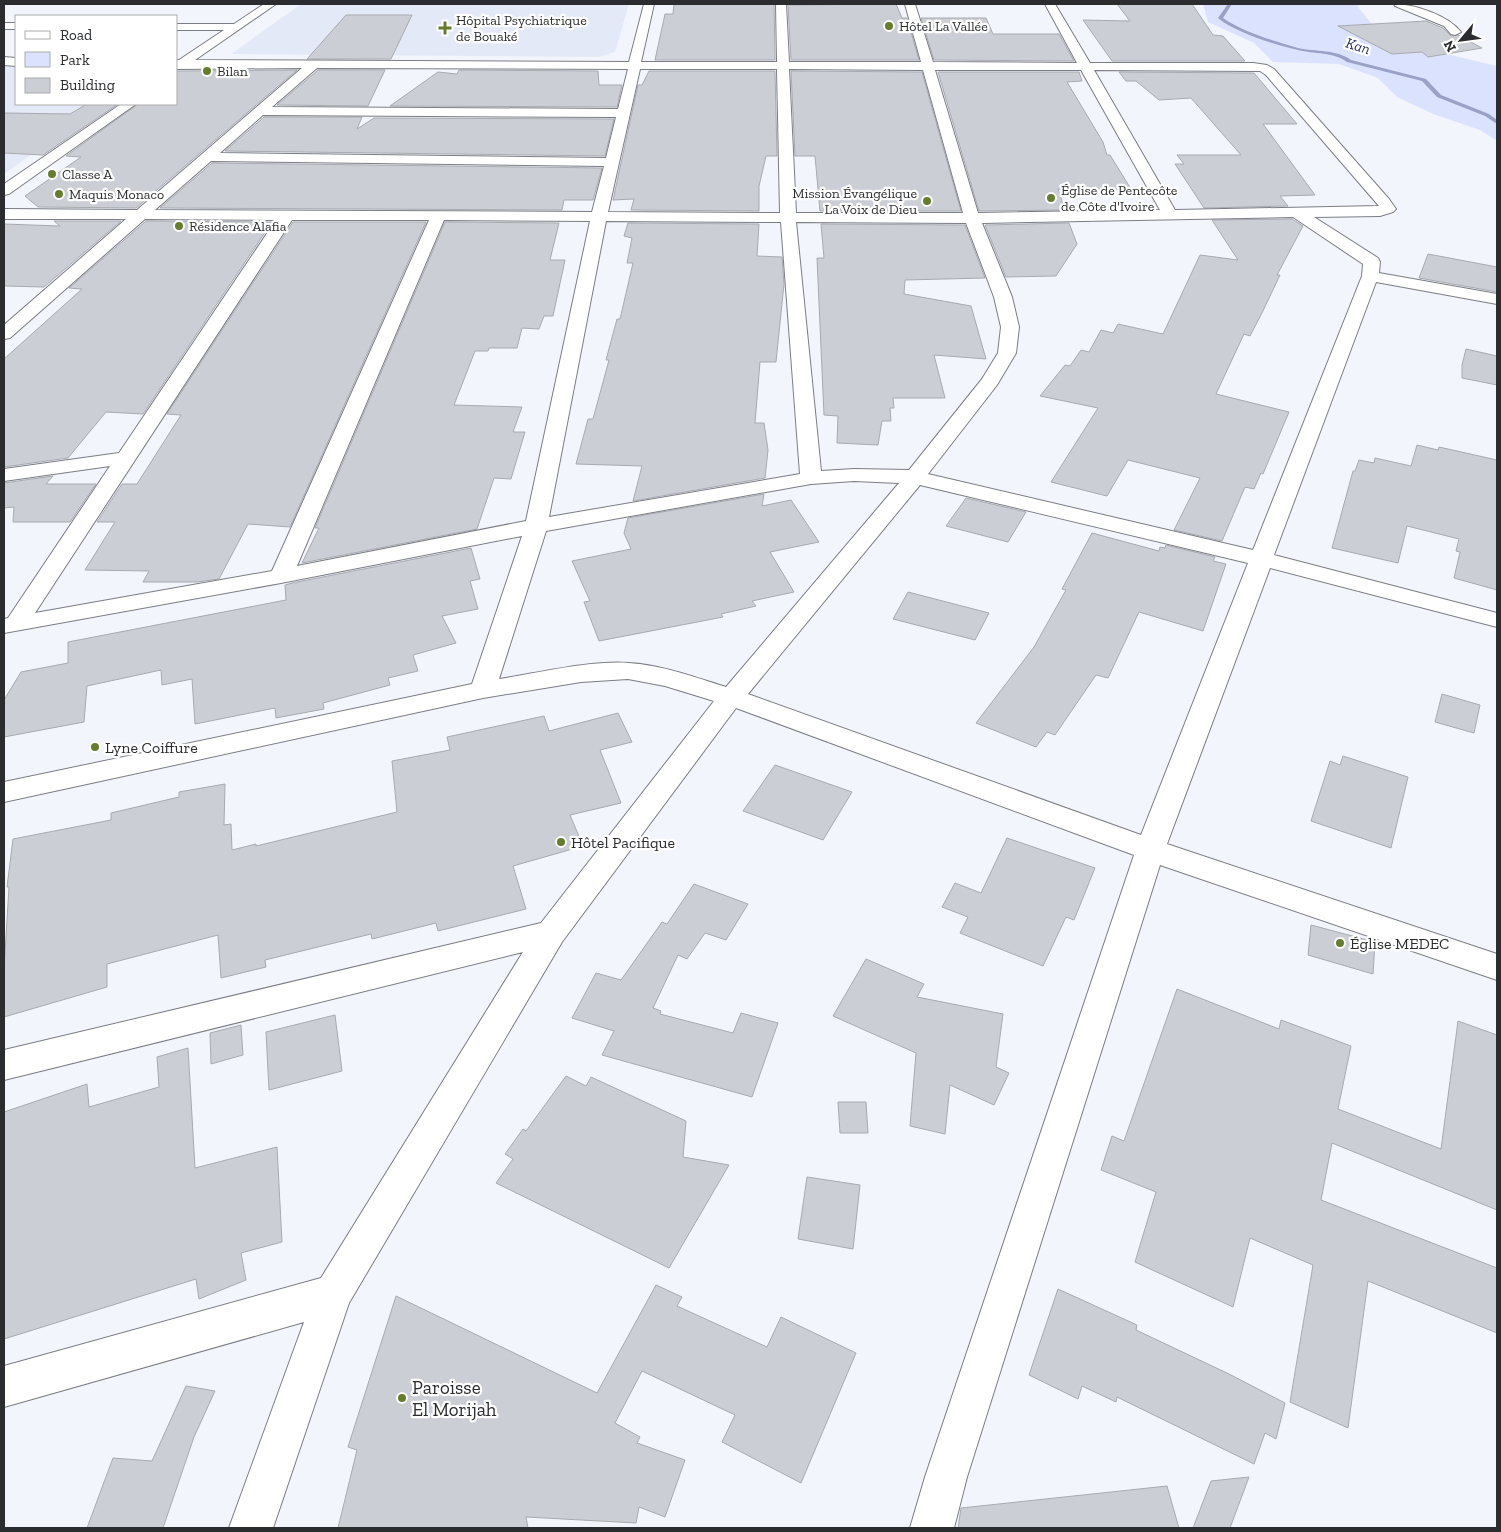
<svg xmlns="http://www.w3.org/2000/svg" width="1501" height="1532" viewBox="0 0 1501 1532" font-family="'Zilla Slab',serif">
	<style>
		.built { fill: #e4e9f7 }
		.green { fill: #dbe2fd }
		.lines { fill: none; stroke-linecap: round; stroke-linejoin: round }
		.stream { fill: #99a2c6; fill-rule: evenodd }
		.building { fill: #ccced5; stroke: #a8aab0 }
		.minor-casing { stroke: #7b7d84; stroke-width: 2 }
		.minor { fill: #fff; fill-rule: evenodd }
		.poi-dot { fill: #677d2e; stroke: #fff; stroke-width: 2 }
		.labels { text-anchor: middle; stroke-width: 4.5; stroke-linejoin: round; paint-order: stroke }
		.far-poi-label { font-size: 14px; fill: #2b2c2f; stroke: #fff; text-anchor: start }
		.far-water-label { font-size: 15px; font-style: italic; fill: #27305e; stroke: #fff }
		.poi-label { font-size: 16px; fill: #2b2c2f; stroke: #fff; text-anchor: start }
		.near-poi-label { font-size: 19px; fill: #2b2c2f; stroke: #fff; text-anchor: start }
	</style>
	<rect width="100%" height="100%" fill="#f3f5fd"/>
	<g class="built">
		<path d="M 301,4 L 629,4 L 615,52 L 599,57 L 231,54 Z"/>
		<path d="M 4,66 L 16,66 L 16,104 L 103,104 L 4,174 Z"/>
	</g>
	<path class="green" d="M 1203,4 L 1359,4 L 1358,7 L 1378,32 L 1430,50 L 1497,66 L 1497,141 L 1480,130 L 1433,114 L 1397,97 L 1378,78 L 1339,64 L 1273,62 L 1254,43 L 1208,22 Z"/>
	<g class="lines">
		<path class="stream" d="M 1228,4 L 1232,4 L 1223,18 C 1243,32 1274,41 1298,48 C 1316,52 1336,49 1351,60 L 1426,79 L 1441,95 L 1489,114 L 1497,120 L 1497,124 L 1485,116 L 1437,97 L 1422,81 L 1347,62 C 1334,52 1314,54 1298,50 C 1276,45 1234,32 1218,18 Z"/>
	</g>
	<g class="building">
		<path d="M 674,4 L 774,4 L 775,60 L 655,60 L 665,14 L 673,14 Z"/>
		<path d="M 896,4 L 902,18 L 907,18 L 919,60 L 791,60 L 788,5 Z"/>
		<path d="M 1117,4 L 1192,4 L 1213,35 L 1223,36 L 1245,61 L 1112,61 L 1083,20 L 1130,21 Z"/>
		<path d="M 346,15 L 412,15 L 391,59 L 307,59 Z"/>
		<path d="M 921,18 L 986,18 L 993,34 L 1059,34 L 1074,61 L 934,60 Z"/>
		<path d="M 1426,21 L 1443,28 L 1451,36 L 1458,35 L 1482,48 L 1428,57 L 1422,52 L 1392,54 L 1338,26 Z"/>
		<path d="M 297,70 L 136,208 L 38,207 L 25,196 L 81,157 L 66,156 L 138,104 L 176,104 L 176,71 Z"/>
		<path d="M 318,70 L 385,70 L 368,106 L 277,105 Z"/>
		<path d="M 459,70 L 598,71 L 599,85 L 622,85 L 617,107 L 390,106 L 438,72 L 457,74 Z"/>
		<path d="M 649,71 L 775,71 L 777,156 L 766,156 L 759,186 L 759,211 L 631,210 L 634,199 L 613,200 L 638,85 L 642,85 Z"/>
		<path d="M 791,71 L 922,72 L 961,211 L 820,211 L 815,156 L 795,156 Z"/>
		<path d="M 938,72 L 1079,72 L 1082,81 L 1067,82 L 1103,142 L 1107,155 L 1110,155 L 1131,189 L 1058,189 L 1065,210 L 979,211 Z"/>
		<path d="M 1119,72 L 1254,73 L 1297,124 L 1263,124 L 1315,195 L 1280,196 L 1288,206 L 1204,208 L 1175,164 L 1184,164 L 1177,155 L 1241,155 L 1191,98 L 1159,100 L 1136,81 L 1126,81 Z"/>
		<path d="M 87,104 L 118,104 L 43,155 L 4,153 L 4,113 L 70,114 Z"/>
		<path d="M 264,117 L 362,117 L 357,129 L 374,118 L 614,119 L 605,156 L 225,151 Z"/>
		<path d="M 212,163 L 602,168 L 593,200 L 564,200 L 562,210 L 160,208 Z"/>
		<path d="M 1292,219 L 1303,226 L 1277,275 L 1280,275 L 1262,313 L 1250,336 L 1244,334 L 1216,394 L 1289,412 L 1263,474 L 1261,473 L 1254,489 L 1245,487 L 1222,541 L 1174,530 L 1200,478 L 1128,460 L 1107,496 L 1051,482 L 1098,408 L 1040,396 L 1065,365 L 1070,366 L 1081,350 L 1089,352 L 1101,330 L 1113,333 L 1118,324 L 1163,334 L 1200,255 L 1238,260 L 1212,220 Z"/>
		<path d="M 54,221 L 121,221 L 44,287 L 4,286 L 4,224 L 60,226 Z"/>
		<path d="M 146,221 L 272,222 L 143,414 L 106,412 L 68,458 L 4,467 L 4,359 L 82,289 L 69,288 Z"/>
		<path d="M 293,222 L 426,222 L 290,527 L 248,524 L 219,579 L 197,582 L 143,582 L 149,571 L 85,570 L 115,522 L 97,522 L 122,484 L 137,484 L 181,415 L 167,414 Z"/>
		<path d="M 445,222 L 559,223 L 550,260 L 565,260 L 553,316 L 544,316 L 539,329 L 522,328 L 517,348 L 489,348 L 488,351 L 475,351 L 454,405 L 522,407 L 513,432 L 525,432 L 511,479 L 494,478 L 477,529 L 302,563 L 319,528 L 315,528 Z"/>
		<path d="M 628,223 L 759,224 L 757,256 L 782,257 L 784,284 L 776,362 L 760,362 L 755,423 L 764,423 L 768,450 L 765,478 L 633,501 L 642,466 L 576,464 L 588,419 L 593,419 L 609,360 L 606,360 L 617,319 L 620,319 L 633,263 L 627,263 L 632,238 L 624,236 Z"/>
		<path d="M 1069,223 L 1077,244 L 1056,276 L 1006,277 L 985,225 Z"/>
		<path d="M 821,224 L 965,225 L 985,278 L 905,280 L 904,294 L 971,306 L 986,359 L 934,355 L 945,398 L 893,398 L 894,408 L 890,408 L 891,421 L 882,421 L 878,445 L 837,443 L 838,416 L 824,415 L 817,258 L 824,258 Z"/>
		<path d="M 1428,254 L 1497,267 L 1497,292 L 1419,278 Z"/>
		<path d="M 1466,349 L 1497,356 L 1497,385 L 1462,378 L 1462,365 Z"/>
		<path d="M 1417,445 L 1438,450 L 1439,447 L 1497,460 L 1497,590 L 1454,578 L 1460,552 L 1456,551 L 1459,539 L 1407,526 L 1398,563 L 1332,548 L 1353,471 L 1355,471 L 1359,460 L 1374,463 L 1375,458 L 1411,466 Z"/>
		<path d="M 53,476 L 46,484 L 96,484 L 70,522 L 13,522 L 14,507 L 4,508 L 4,483 Z"/>
		<path d="M 764,494 L 762,506 L 791,500 L 819,542 L 770,552 L 794,592 L 752,601 L 756,606 L 721,614 L 723,617 L 599,641 L 584,602 L 590,601 L 572,561 L 631,549 L 624,533 L 628,518 Z"/>
		<path d="M 966,498 L 1026,512 L 1008,542 L 946,526 Z"/>
		<path d="M 1092,533 L 1159,551 L 1160,547 L 1165,548 L 1166,545 L 1215,557 L 1213,561 L 1226,564 L 1203,631 L 1139,612 L 1108,678 L 1096,675 L 1055,735 L 1047,732 L 1036,747 L 976,723 L 1034,647 L 1066,590 L 1062,589 Z"/>
		<path d="M 471,548 L 480,579 L 470,581 L 478,609 L 442,616 L 456,643 L 413,655 L 418,671 L 388,678 L 390,685 L 323,703 L 324,709 L 276,718 L 275,708 L 195,724 L 192,679 L 162,685 L 161,670 L 87,686 L 84,722 L 4,737 L 4,700 L 21,672 L 68,663 L 68,642 L 286,600 L 285,585 L 292,583 Z"/>
		<path d="M 908,592 L 989,613 L 975,640 L 893,619 Z"/>
		<path d="M 1442,694 L 1480,705 L 1474,733 L 1435,722 Z"/>
		<path d="M 618,713 L 632,742 L 600,750 L 621,803 L 570,815 L 583,846 L 513,866 L 526,909 L 438,931 L 436,923 L 372,939 L 371,934 L 265,960 L 266,967 L 221,978 L 218,935 L 107,964 L 107,987 L 4,1017 L 4,970 L 9,887 L 7,887 L 13,839 L 111,820 L 111,813 L 179,797 L 179,792 L 225,784 L 224,825 L 231,824 L 232,850 L 256,844 L 256,846 L 397,812 L 392,761 L 450,750 L 447,737 L 544,716 L 549,731 Z"/>
		<path d="M 1343,756 L 1408,777 L 1391,848 L 1311,821 L 1330,761 L 1340,765 Z"/>
		<path d="M 775,765 L 852,792 L 823,840 L 743,811 Z"/>
		<path d="M 1007,838 L 1095,868 L 1074,920 L 1066,917 L 1043,966 L 960,933 L 968,917 L 942,907 L 955,883 L 981,893 Z"/>
		<path d="M 694,884 L 748,904 L 726,940 L 705,933 L 687,959 L 678,955 L 653,1008 L 661,1011 L 660,1014 L 733,1033 L 741,1013 L 778,1023 L 752,1097 L 602,1055 L 614,1031 L 572,1018 L 596,973 L 621,980 L 662,922 L 667,924 Z"/>
		<path d="M 1311,925 L 1375,942 L 1373,974 L 1308,955 Z"/>
		<path d="M 866,959 L 924,984 L 917,997 L 1003,1014 L 996,1067 L 1009,1073 L 994,1105 L 950,1085 L 945,1134 L 910,1126 L 916,1053 L 833,1016 Z"/>
		<path d="M 1177,989 L 1279,1029 L 1281,1020 L 1351,1046 L 1338,1109 L 1441,1149 L 1458,1021 L 1497,1035 L 1497,1210 L 1332,1143 L 1321,1200 L 1497,1268 L 1497,1333 L 1368,1281 L 1348,1428 L 1290,1402 L 1313,1265 L 1250,1238 L 1233,1307 L 1135,1262 L 1156,1192 L 1101,1170 L 1112,1136 L 1124,1141 Z"/>
		<path d="M 335,1015 L 342,1071 L 269,1090 L 266,1032 Z"/>
		<path d="M 241,1025 L 243,1055 L 211,1064 L 210,1033 Z"/>
		<path d="M 188,1048 L 195,1168 L 277,1147 L 282,1242 L 241,1253 L 246,1280 L 199,1299 L 196,1279 L 4,1339 L 4,1112 L 87,1084 L 89,1107 L 159,1087 L 157,1057 Z"/>
		<path d="M 566,1076 L 586,1086 L 591,1077 L 686,1121 L 683,1157 L 729,1165 L 669,1268 L 496,1183 L 513,1159 L 505,1154 L 523,1129 L 526,1131 Z"/>
		<path d="M 838,1102 L 866,1102 L 868,1133 L 840,1133 Z"/>
		<path d="M 807,1177 L 860,1185 L 853,1249 L 798,1239 Z"/>
		<path d="M 656,1285 L 682,1297 L 677,1306 L 767,1347 L 781,1317 L 856,1353 L 801,1483 L 722,1442 L 735,1415 L 642,1371 L 615,1423 L 640,1437 L 637,1443 L 685,1460 L 665,1517 L 639,1507 L 636,1523 L 526,1517 L 528,1528 L 338,1528 L 357,1450 L 348,1447 L 396,1296 L 597,1393 Z"/>
		<path d="M 1058,1289 L 1137,1325 L 1136,1330 L 1229,1374 L 1285,1403 L 1276,1439 L 1265,1433 L 1254,1464 L 1117,1397 L 1116,1402 L 1082,1386 L 1078,1399 L 1029,1375 Z"/>
		<path d="M 186,1386 L 215,1391 L 194,1437 L 163,1528 L 87,1528 L 113,1458 L 152,1461 Z"/>
		<path d="M 1249,1477 L 1230,1528 L 1193,1528 L 1211,1481 Z"/>
		<path d="M 1167,1486 L 1179,1528 L 958,1528 L 961,1508 Z"/>
	</g>
	<g class="lines">
		<defs>
			<g id="minor">
				<path d="M 264,4 L 276,4 L 195,60 L 629,62 L 644,4 L 654,4 L 641,62 L 777,62 L 776,4 L 786,4 L 789,62 L 921,62 L 905,4 L 915,4 L 933,62 L 1077,63 L 1045,4 L 1055,4 L 1090,63 L 1253,63 L 1267,65 L 1274,69 L 1389,199 L 1396,209 L 1393,212 L 1380,216 L 1314,217 L 1378,258 L 1380,262 L 1379,273 L 1497,294 L 1497,304 L 1376,282 L 1274,555 L 1497,613 L 1497,627 L 1270,568 L 1167,844 L 1497,954 L 1497,980 L 1160,865 L 967,1477 L 954,1528 L 910,1528 L 925,1477 L 1134,855 L 736,708 L 562,942 L 349,1303 L 273,1528 L 229,1528 L 304,1322 L 4,1407 L 4,1366 L 321,1278 L 523,952 L 4,1080 L 4,1050 L 541,923 L 714,701 L 665,686 L 628,679 L 581,682 L 483,698 L 4,802 L 4,782 L 472,684 L 522,536 L 281,583 L 4,633 L 4,619 L 8,618 L 110,466 L 4,481 L 4,469 L 119,453 L 276,220 L 145,219 L 10,338 L 4,339 L 4,325 L 126,219 L 4,219 L 4,209 L 137,210 L 302,68 L 176,69 L 176,60 L 179,60 L 224,30 L 176,30 L 176,24 L 234,24 ZM 317,68 L 628,69 L 618,109 L 272,107 ZM 640,69 L 777,69 L 780,213 L 608,212 ZM 789,69 L 923,70 L 963,213 L 796,213 ZM 935,70 L 1081,70 L 1160,210 L 978,213 ZM 1094,70 L 1260,71 L 1266,75 L 1379,206 L 1175,210 ZM 263,115 L 616,117 L 606,158 L 220,153 ZM 211,161 L 604,166 L 592,212 L 155,210 ZM 1293,217 L 1363,264 L 1362,276 L 1253,550 L 928,474 L 997,385 L 1016,353 L 1019,327 L 1012,297 L 982,223 ZM 292,220 L 429,220 L 272,571 L 35,613 ZM 444,220 L 590,221 L 526,521 L 297,566 ZM 606,221 L 781,222 L 800,474 L 549,517 ZM 796,222 L 966,223 L 994,297 L 1001,327 L 998,353 L 982,379 L 909,470 L 854,469 L 821,471 ZM 854,481 L 899,483 L 726,687 C 694,677 662,665 629,663 C 591,660 538,673 499,679 L 546,531 L 811,484 ZM 920,485 L 1248,563 L 1141,835 L 748,694 Z"/>
				<path d="M 1394,4 C 1414,4 1448,15 1461,32 L 1455,35 L 1451,34 L 1444,26 L 1395,6 Z"/>
				<rect x="4" y="23" width="12" height="6"/>
				<path d="M 4,57 L 16,58 L 16,66 L 4,65 Z"/>
				<path d="M 121,104 L 136,104 L 9,194 L 4,195 L 4,184 Z"/>
			</g>
		</defs>
		<use href="#minor" class="minor-casing"/>
		<use href="#minor" class="minor"/>
	</g>
	<g class="poi-dot">
		<circle cx="889" cy="26" r="5"/>
		<path d="M442.5 20.5h5v5h5v5h-5v5h-5v-5h-5v-5h5z"/>
		<circle cx="207" cy="71" r="5"/>
		<circle cx="52" cy="174" r="5"/>
		<circle cx="59" cy="194" r="5"/>
		<circle cx="1051" cy="198" r="5"/>
		<circle cx="927" cy="201" r="5"/>
		<circle cx="179" cy="226" r="5"/>
		<circle cx="95" cy="747" r="5"/>
		<circle cx="561" cy="842" r="5"/>
		<circle cx="1340" cy="943" r="5"/>
		<circle cx="402" cy="1398" r="5"/>
	</g>
	<g class="labels">
		<g class="far-poi-label">
			<text x="456" y="25">Hôpital Psychiatrique<tspan x="456" dy="16">de Bouaké</tspan></text>
			<text x="899" y="31">Hôtel La Vallée</text>
			<text x="217" y="76">Bilan</text>
			<text x="62" y="179">Classe A</text>
			<text x="1061" y="195">Église de Pentecôte<tspan x="1061" dy="16">de Côte d'Ivoire</tspan></text>
			<text x="917" y="198" text-anchor="end">Mission Évangélique<tspan x="917" dy="16">La Voix de Dieu</tspan></text>
			<text x="69" y="199">Maquis Monaco</text>
			<text x="189" y="231">Résidence Alafia</text>
		</g>
		<g class="far-water-label">
			<text transform="translate(1358 46) rotate(18)" y="5">Kan</text>
		</g>
		<g class="poi-label">
			<text x="105" y="753">Lyne Coiffure</text>
			<text x="571" y="848">Hôtel Pacifique</text>
			<text x="1350" y="949">Église MEDEC</text>
		</g>
		<g class="near-poi-label">
			<text x="412" y="1394">Paroisse<tspan x="412" dy="22">El Morijah</tspan></text>
		</g>
	</g>
	<rect width="1501" height="1532" fill="none" stroke="#2b2c2f" stroke-width="10"/>
	<rect x="15" y="15" width="162" height="90" fill="#ffffff" stroke="#aaabac"/>
	<rect x="25" y="31" width="25" height="8" fill="#ffffff" stroke="#aaabac"/>
	<text x="60" y="40" font-size="15" fill="#2b2c2f">Road</text>
	<rect x="25" y="52" width="25" height="15" fill="#dbe2fd" stroke="#aaabac"/>
	<text x="60" y="65" font-size="15" fill="#2b2c2f">Park</text>
	<rect x="25" y="78" width="25" height="15" fill="#ccced5" stroke="#aaabac"/>
	<text x="60" y="90" font-size="15" fill="#2b2c2f">Building</text>
	<g transform="translate(1461 40) rotate(241)" stroke="#ffffff" stroke-width="4" paint-order="stroke">
	<path d="M0-4L9 19L0 12L-9 19Z" fill="#2b2c2f"/>
	<text y="-8" font-size="14" font-weight="bold" text-anchor="middle" fill="#2b2c2f">N</text>
	</g>
</svg>
